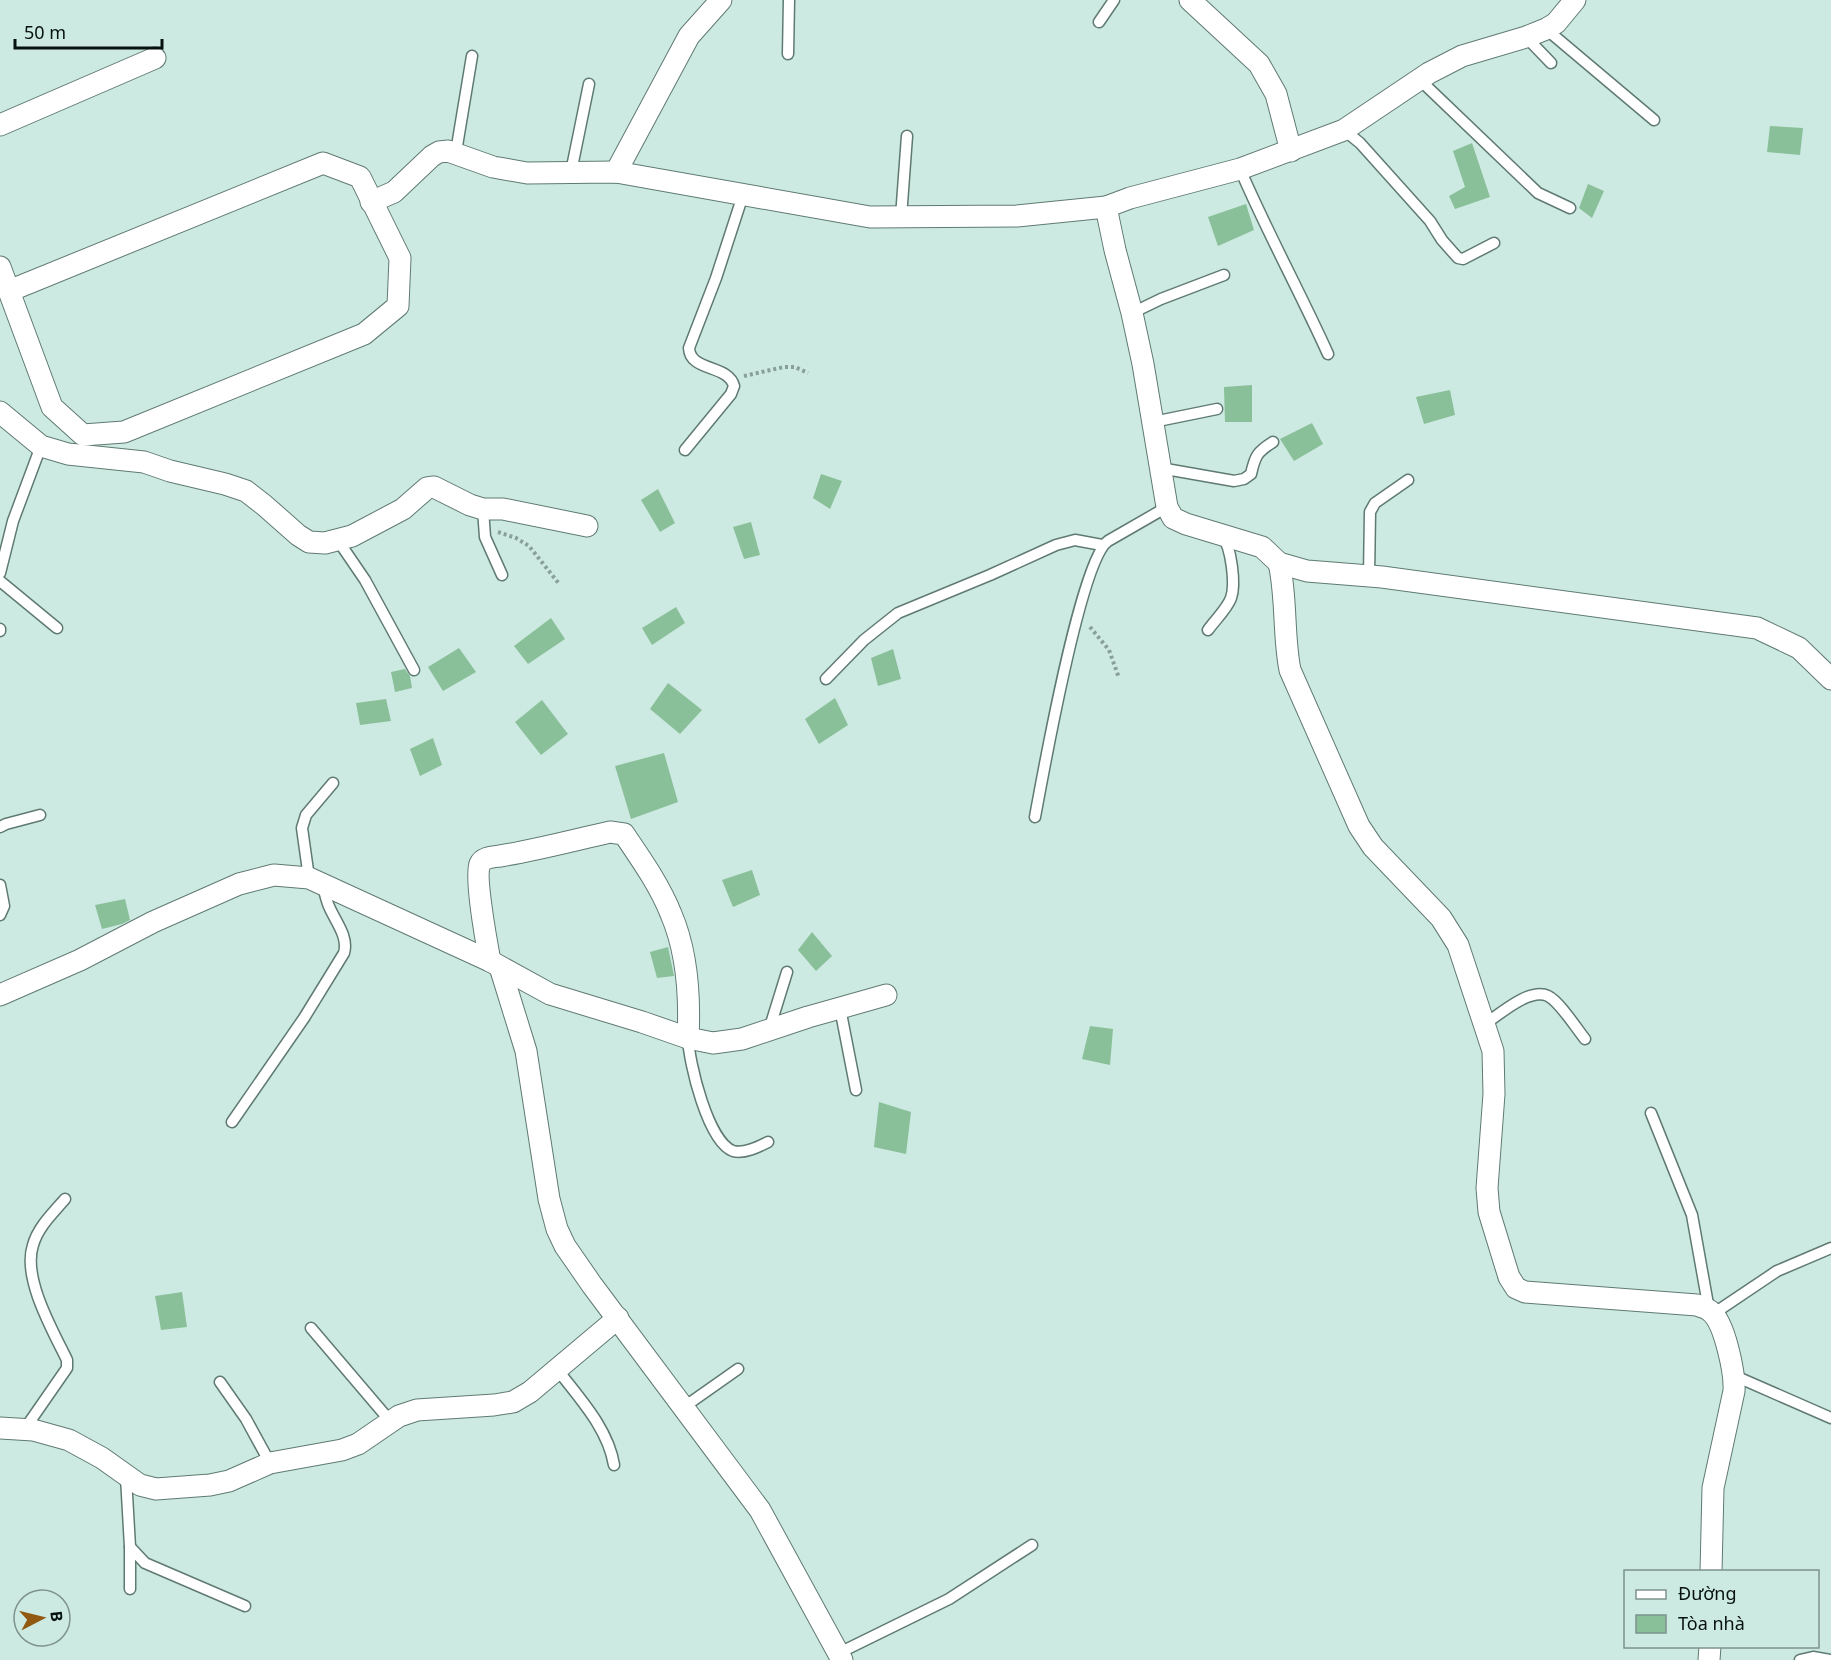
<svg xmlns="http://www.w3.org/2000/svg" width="1831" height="1660" viewBox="0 0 1831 1660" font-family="'Noto Sans',sans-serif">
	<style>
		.building { fill: #89c099 }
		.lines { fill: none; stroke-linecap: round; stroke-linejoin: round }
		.lane-casing { stroke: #5f7a72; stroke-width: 13 }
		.street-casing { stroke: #5f7a72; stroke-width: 23 }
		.path { stroke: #89a09a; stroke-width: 4; stroke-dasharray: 3 3; stroke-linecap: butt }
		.lane { stroke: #fff; stroke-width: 10 }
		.street { stroke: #fff; stroke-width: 21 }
	</style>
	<rect width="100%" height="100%" fill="#cdeae2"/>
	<g class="building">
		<path d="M 1770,126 L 1803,128 L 1800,155 L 1767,152 Z"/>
		<path d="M 1472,143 L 1490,197 L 1455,209 L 1449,196 L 1465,187 L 1453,151 Z"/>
		<path d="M 1588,184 L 1604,191 L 1592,218 L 1579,208 Z"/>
		<path d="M 1246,204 L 1254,230 L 1218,246 L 1208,217 Z"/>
		<path d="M 1252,385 L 1252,422 L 1225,422 L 1224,387 Z"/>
		<path d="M 1450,390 L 1455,415 L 1424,424 L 1416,397 Z"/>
		<path d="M 1312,423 L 1323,444 L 1294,461 L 1280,439 Z"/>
		<path d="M 821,474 L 842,481 L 830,509 L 813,498 Z"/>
		<path d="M 658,489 L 675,523 L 660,532 L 641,500 Z"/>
		<path d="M 751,522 L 760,555 L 744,559 L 733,527 Z"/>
		<path d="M 676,607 L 685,623 L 652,645 L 642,628 Z"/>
		<path d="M 551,618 L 565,639 L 528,664 L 514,646 Z"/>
		<path d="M 459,648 L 476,672 L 443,691 L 428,667 Z"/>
		<path d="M 893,649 L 901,679 L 878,686 L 871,658 Z"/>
		<path d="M 405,669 L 410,676 L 412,688 L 395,692 L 391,672 Z"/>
		<path d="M 668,683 L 702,710 L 680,734 L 650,709 Z"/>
		<path d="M 835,698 L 848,725 L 819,744 L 805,719 Z"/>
		<path d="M 386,699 L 391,721 L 360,725 L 356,703 Z"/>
		<path d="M 542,700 L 568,734 L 541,755 L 515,722 Z"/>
		<path d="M 433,738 L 442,765 L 420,776 L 410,749 Z"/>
		<path d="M 664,753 L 678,802 L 631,819 L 615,766 Z"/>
		<path d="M 752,870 L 760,895 L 733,907 L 722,880 Z"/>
		<path d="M 125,899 L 130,920 L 122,924 L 102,929 L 95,905 Z"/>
		<path d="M 812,932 L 832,956 L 816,971 L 798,950 Z"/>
		<path d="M 668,947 L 674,976 L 657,978 L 650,952 Z"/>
		<path d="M 1090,1026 L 1113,1029 L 1110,1065 L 1082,1059 Z"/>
		<path d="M 879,1102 L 911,1112 L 906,1154 L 874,1147 Z"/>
		<path d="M 182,1292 L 187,1327 L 161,1330 L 155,1296 Z"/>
	</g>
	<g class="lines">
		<defs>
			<g id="lane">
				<path d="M 1099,22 L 1114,0"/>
				<path d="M 1546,29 L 1654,120"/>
				<path d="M 1526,37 L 1551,63"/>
				<path d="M 788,54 L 789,0"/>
				<path d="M 1420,80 L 1538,193 L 1570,208"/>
				<path d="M 1344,130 L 1360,143 L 1430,221 L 1442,240 L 1458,258 L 1463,259 L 1494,243"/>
				<path d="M 456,152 L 472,56"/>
				<path d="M 1240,169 C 1267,232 1300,292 1328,354"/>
				<path d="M 571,172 L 589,84"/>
				<path d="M 901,217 L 907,136"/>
				<path d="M 1132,313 L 1161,299 L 1224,275"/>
				<path d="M 1153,422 L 1217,409"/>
				<path d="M 685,450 L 731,394 L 734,386 C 728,364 690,372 689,348 L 716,278 L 743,195"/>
				<path d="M 1160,468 L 1234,481 L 1244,479 L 1251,474 C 1255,456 1257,452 1273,442"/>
				<path d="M 483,509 L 485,537 L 502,575"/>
				<path d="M 337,539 L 365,580 L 414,670"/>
				<path d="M 0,573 L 13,521 L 41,446"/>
				<path d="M 1369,576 L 1370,512 L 1375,503 L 1408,480"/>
				<path d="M 0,581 L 57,628"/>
				<path d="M 0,629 L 0,631"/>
				<path d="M 1208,630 C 1215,620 1227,609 1231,598 C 1236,584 1231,548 1223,537"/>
				<path d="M 826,679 L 864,640 L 898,613 L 990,575 L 1056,545 L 1075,540 L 1102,545"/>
				<path d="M 1035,817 C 1043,774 1081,560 1108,541 L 1167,507"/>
				<path d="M 0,827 L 6,824 L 40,815"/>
				<path d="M 309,878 L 302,828 L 306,815 L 333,783"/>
				<path d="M 0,885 L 4,906 L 0,915"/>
				<path d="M 840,1008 L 856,1090"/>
				<path d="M 1485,1024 C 1500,1014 1530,987 1548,996 C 1560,1002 1576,1028 1585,1039"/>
				<path d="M 769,1030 L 787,972"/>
				<path d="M 688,1038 C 689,1063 708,1142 733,1151 C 744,1154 758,1147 768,1142"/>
				<path d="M 1651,1113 L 1692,1215 L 1709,1310"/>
				<path d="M 232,1122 L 304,1018 L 344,953 C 349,936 334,920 328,904 C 326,898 324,891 323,885"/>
				<path d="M 1713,1314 L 1777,1271 L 1831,1248"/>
				<path d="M 311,1328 L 391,1422"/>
				<path d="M 557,1369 C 579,1398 608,1428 614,1465"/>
				<path d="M 1735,1376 L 1831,1418"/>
				<path d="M 220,1382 L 246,1419 L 270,1463"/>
				<path d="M 684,1407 L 738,1369"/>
				<path d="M 24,1430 L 67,1368 L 67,1360 C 53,1331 22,1278 33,1245 C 38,1227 53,1213 65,1199"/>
				<path d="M 126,1477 L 130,1547 L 130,1589"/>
				<path d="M 130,1547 L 145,1563 L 245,1606"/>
				<path d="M 839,1653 L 949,1599 L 1032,1545"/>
				<path d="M 1800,1660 L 1813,1657 L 1831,1660"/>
			</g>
			<g id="street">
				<path d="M 1190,0 L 1259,64 L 1276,94 L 1291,151"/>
				<path d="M 0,125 L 155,58"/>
				<path d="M 616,172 L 689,36 L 721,0"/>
				<path d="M 371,202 L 394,192 L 432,156 L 439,152 L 448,151 L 493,167 L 527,173 L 616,172 L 870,217 L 1017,216 L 1106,207 L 1130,198 L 1240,169 L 1344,130 L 1429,73 L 1462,56 L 1526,37 L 1546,29 L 1556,23 L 1575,0"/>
				<path d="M 1106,207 L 1115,250 L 1132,313 L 1143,364 L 1167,507 L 1173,518 L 1186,524 L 1262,547 L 1279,563 L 1307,571 L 1382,577 L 1757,628 L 1799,648 L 1831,679"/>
				<path d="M 0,267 L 52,407 L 83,435 L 124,432 L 364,334 L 398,306 L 400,258 L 360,177 L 323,163 L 9,291"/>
				<path d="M 0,412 L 41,446 L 68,454 L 144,462 L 170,471 L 225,484 L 246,491 L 264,505 L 298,535 L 309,542 L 325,543 L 352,536 L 403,509 L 427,488 L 434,487 L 470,505 L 483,509 L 503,509 L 587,526"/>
				<path d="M 1279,563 C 1287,598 1283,635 1290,670 L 1359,826 L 1373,847 L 1441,918 L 1458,945 L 1493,1051 L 1494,1094 L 1487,1188 L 1489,1212 L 1509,1277 L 1516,1288 L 1525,1292 L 1697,1305 C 1701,1307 1707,1308 1710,1311 C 1725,1322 1735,1374 1734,1391 L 1713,1488 L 1711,1572"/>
				<path d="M 490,961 C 487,945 474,876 480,864 C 483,857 493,857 500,856 C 537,850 574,840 610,832 L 624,834 C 641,859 660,886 671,914 C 687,951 690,999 688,1038"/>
				<path d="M 500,967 L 526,1051 L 549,1199 L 557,1229 L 565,1246 L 592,1285 L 760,1510 L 842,1660"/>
				<path d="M 0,995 L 80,960 L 153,922 L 239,884 L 274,875 L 309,878 L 490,961 L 550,994 L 642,1022 L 688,1038 L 713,1043 L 742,1039 L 808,1017 L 886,995"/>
				<path d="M 0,1428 L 33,1430 L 69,1440 L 102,1458 L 140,1485 L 156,1489 L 210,1485 L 229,1481 L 270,1463 L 342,1450 L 358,1444 L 399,1416 L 417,1410 L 494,1405 L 513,1402 L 530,1392 L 618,1318"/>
				<path d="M 1709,1660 L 1710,1646"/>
			</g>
		</defs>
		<use href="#lane" class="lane-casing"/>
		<use href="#street" class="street-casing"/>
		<g class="path">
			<path d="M 744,376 L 784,367 L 795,367 L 808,373"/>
			<path d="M 498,532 L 516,538 L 529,546 L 560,585"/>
			<path d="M 1090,627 L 1109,650 L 1119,678"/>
		</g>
		<use href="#lane" class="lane"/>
		<use href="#street" class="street"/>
	</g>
	<rect x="1624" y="1570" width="195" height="78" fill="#cdeae2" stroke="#7e938d" stroke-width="1.5"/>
	<rect x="1636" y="1590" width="30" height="9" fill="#ffffff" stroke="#7e938d" stroke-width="1.5"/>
	<text x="1678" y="1600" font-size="18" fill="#07110e">Đường</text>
	<rect x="1636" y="1615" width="30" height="18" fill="#89c099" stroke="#7e938d" stroke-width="1.5"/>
	<text x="1678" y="1630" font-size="18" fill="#07110e">Tòa nhà</text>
	<g transform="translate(42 1618) rotate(83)"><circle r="28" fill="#cdeae2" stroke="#7e938d" stroke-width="1.5"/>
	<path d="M0-4.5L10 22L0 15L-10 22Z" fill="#915911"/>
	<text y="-9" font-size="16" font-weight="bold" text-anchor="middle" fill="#07110e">B</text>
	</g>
	<path d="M15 39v9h147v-9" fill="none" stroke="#07110e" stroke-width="3"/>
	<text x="24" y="39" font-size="18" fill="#07110e" stroke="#cdeae2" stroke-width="4.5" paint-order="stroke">50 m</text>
</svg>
